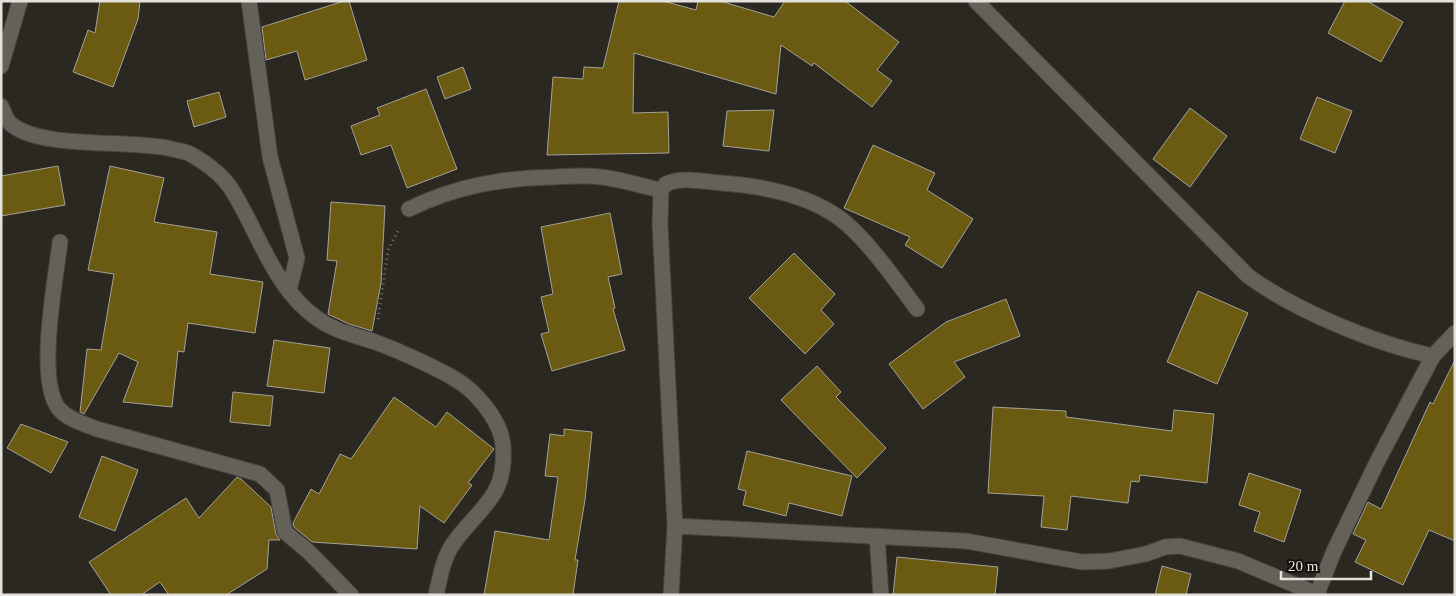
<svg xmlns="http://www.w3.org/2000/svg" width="1456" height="596" viewBox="0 0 1456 596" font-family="Georgia,serif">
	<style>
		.building { fill: #6b5a12; stroke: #a4a198 }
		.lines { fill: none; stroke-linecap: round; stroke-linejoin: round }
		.minor-casing { stroke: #45433d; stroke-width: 17 }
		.path { stroke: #76746d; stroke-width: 3; stroke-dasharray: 1 4; stroke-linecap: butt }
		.minor { stroke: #646159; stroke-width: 15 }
	</style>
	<rect width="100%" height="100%" fill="#2a2821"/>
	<g class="building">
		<path d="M 100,1 L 140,1 L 138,19 L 113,87 L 73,72 L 88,30 L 95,33 Z"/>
		<path d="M 344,1 L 349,1 L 367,60 L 305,80 L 297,51 L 266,60 L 262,27 Z"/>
		<path d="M 619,1 L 663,1 L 696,10 L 698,1 L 720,1 L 774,17 L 785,1 L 845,1 L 899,42 L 877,70 L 892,81 L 872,107 L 814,63 L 812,66 L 781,45 L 776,94 L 634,53 L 633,113 L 668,112 L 669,153 L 547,155 L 553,77 L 583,79 L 584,67 L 603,68 Z"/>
		<path d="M 1345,1 L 1367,1 L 1403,22 L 1381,62 L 1328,33 Z"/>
		<path d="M 463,67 L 471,89 L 445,99 L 437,77 Z"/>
		<path d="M 426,89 L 457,169 L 407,188 L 391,145 L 361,155 L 351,126 L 380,115 L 377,108 Z"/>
		<path d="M 219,92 L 226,117 L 194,127 L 187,101 Z"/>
		<path d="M 1317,97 L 1352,111 L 1335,153 L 1300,139 Z"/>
		<path d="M 1190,108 L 1227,136 L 1190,187 L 1153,159 Z"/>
		<path d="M 774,110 L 769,151 L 723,146 L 727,111 Z"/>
		<path d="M 873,145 L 935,173 L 927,190 L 973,219 L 942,268 L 905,245 L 910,237 L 844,208 Z"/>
		<path d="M 58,166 L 65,205 L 1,216 L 1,176 Z"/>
		<path d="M 110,166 L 164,178 L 154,222 L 217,232 L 210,274 L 263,282 L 255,333 L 188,323 L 184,352 L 178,351 L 172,407 L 123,402 L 138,362 L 119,353 L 84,414 L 80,412 L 87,349 L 101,350 L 114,274 L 88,270 Z"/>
		<path d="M 331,202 L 385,206 L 381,283 L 372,331 L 349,324 L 328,314 L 337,261 L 327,260 Z"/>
		<path d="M 610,213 L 622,274 L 608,277 L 615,308 L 613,309 L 625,350 L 552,371 L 541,334 L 549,332 L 541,297 L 553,294 L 541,227 Z"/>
		<path d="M 794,253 L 835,294 L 821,310 L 834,324 L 805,354 L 749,298 Z"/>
		<path d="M 1198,291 L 1248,313 L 1217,384 L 1167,362 Z"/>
		<path d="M 1006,299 L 1020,336 L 954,362 L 965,377 L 923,409 L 889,364 L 946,322 Z"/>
		<path d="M 274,340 L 330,348 L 324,393 L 267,386 Z"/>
		<path d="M 1455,360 L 1455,541 L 1429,530 L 1403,585 L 1355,562 L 1366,540 L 1353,534 L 1368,502 L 1381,509 L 1430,402 L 1433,404 Z"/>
		<path d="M 817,366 L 841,392 L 836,397 L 886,448 L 857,478 L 781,400 Z"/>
		<path d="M 233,392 L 273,396 L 270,426 L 230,422 Z"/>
		<path d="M 394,397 L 436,427 L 447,412 L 494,449 L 468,483 L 472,485 L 444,523 L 420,506 L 417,549 L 312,542 L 294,527 L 293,523 L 311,489 L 319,494 L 340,454 L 351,459 Z"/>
		<path d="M 993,407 L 1066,411 L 1066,417 L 1172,431 L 1174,410 L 1214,414 L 1207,483 L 1140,475 L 1139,482 L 1131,481 L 1128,503 L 1071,496 L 1067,530 L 1041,527 L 1044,496 L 988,493 Z"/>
		<path d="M 21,424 L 68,442 L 51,473 L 7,448 Z"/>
		<path d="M 564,429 L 592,432 L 585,500 L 575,560 L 578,560 L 573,595 L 484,595 L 495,531 L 549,540 L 558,477 L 545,476 L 550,434 L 564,436 Z"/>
		<path d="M 747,451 L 852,476 L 842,516 L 789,503 L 786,516 L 743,505 L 746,491 L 738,489 Z"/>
		<path d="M 102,456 L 138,470 L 115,531 L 79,517 Z"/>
		<path d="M 1249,473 L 1301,490 L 1284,542 L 1254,531 L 1260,512 L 1239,505 Z"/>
		<path d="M 237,477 L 241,479 L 271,507 L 276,534 L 280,540 L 269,540 L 267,569 L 226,595 L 169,595 L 160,582 L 141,595 L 111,595 L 89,562 L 186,498 L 199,518 Z"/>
		<path d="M 897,557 L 998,567 L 995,595 L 893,595 Z"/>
		<path d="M 1162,566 L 1191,574 L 1186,595 L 1155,595 Z"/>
	</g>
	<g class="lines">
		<defs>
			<g id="minor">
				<path d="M 249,1 L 270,157 L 297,258 L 289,290"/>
				<path d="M 976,1 L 1248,276 C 1296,311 1376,344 1433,356"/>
				<path d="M 1,66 L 20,1"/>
				<path d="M 1,106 C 4,112 6,120 11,124 C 41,150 131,139 172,149 C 178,151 186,151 192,155 C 206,163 223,176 232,190 C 259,233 274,289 318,319 C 336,332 355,335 375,342 C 397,350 445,371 464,385 C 481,398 502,424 503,446 C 507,498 479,507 453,544 C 443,558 440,578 436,595"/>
				<path d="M 409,209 C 456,186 502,178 554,177 C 570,176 585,175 601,177 C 621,179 641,186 661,190"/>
				<path d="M 60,242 C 56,278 35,384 60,410 C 69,420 85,424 97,429 L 260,474 L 277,490 L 285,532 L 309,552 L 351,595"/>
				<path d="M 917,309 C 897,282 865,236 838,217 C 806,194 761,186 722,183 C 705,182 682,176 666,184 L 661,190 L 660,224 L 675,526 L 966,541 L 1082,562 L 1109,561 L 1146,554 L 1165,547 L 1180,546 L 1238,561 L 1319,595"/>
				<path d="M 877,536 L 881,595"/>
				<path d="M 1317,594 L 1334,551 L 1378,460 L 1433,356 L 1455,333"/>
				<path d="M 671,595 L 675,526"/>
			</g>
		</defs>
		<use href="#minor" class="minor-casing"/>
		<path class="path" d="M 378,319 L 388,250 L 399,229"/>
		<use href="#minor" class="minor"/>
	</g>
	<rect width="1456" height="596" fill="none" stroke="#e4e2dd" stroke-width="5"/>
	<path d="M1281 571v8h90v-8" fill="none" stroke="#e4e2dd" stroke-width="2.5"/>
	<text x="1288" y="571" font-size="15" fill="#e4e2dd" stroke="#12110e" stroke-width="4" paint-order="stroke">20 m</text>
</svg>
